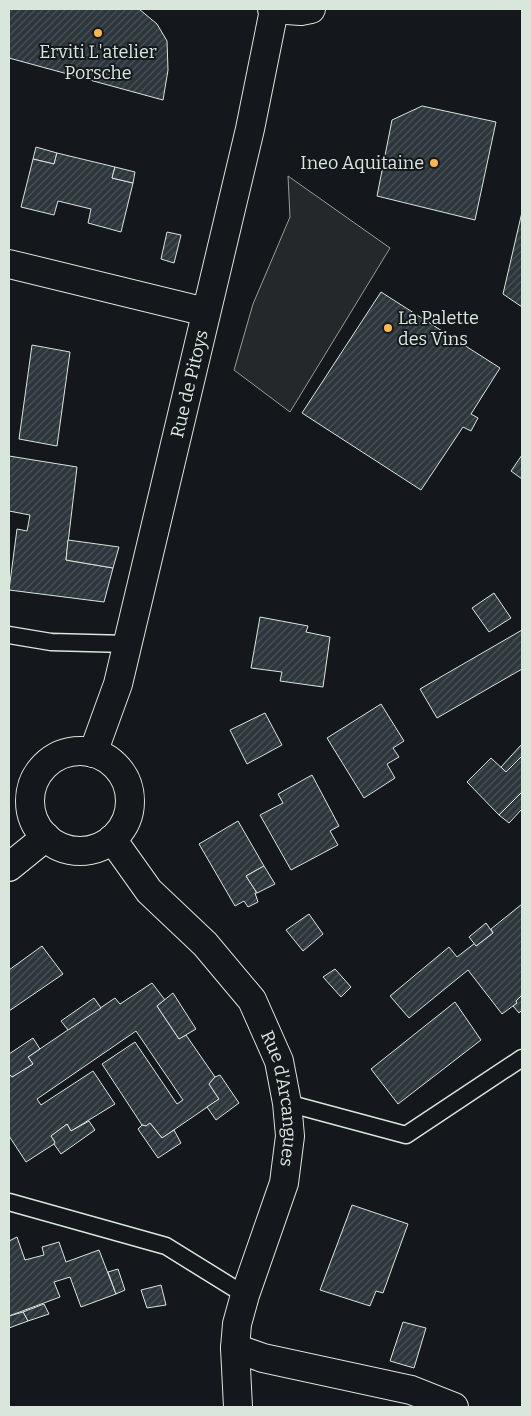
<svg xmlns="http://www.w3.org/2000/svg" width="531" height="1416" viewBox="0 0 531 1416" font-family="Bitter,serif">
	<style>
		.parking { fill: #24282b; stroke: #939e99 }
		.building { fill: url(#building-hatch); stroke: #d8e6dc }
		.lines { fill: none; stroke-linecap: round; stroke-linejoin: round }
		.lane-casing { stroke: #d8e6dc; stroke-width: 19 }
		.street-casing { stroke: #d8e6dc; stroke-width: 30 }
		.secondary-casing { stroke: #d8e6dc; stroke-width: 30 }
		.lane { stroke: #14181c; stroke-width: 16 }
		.street { stroke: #14181c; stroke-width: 28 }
		.secondary { stroke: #14181c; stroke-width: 28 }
		.poi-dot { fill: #ffb74d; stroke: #14181c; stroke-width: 2 }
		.labels { text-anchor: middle; stroke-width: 4; stroke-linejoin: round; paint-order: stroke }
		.poi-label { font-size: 18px; fill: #d8e6dc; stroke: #14181c }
		.street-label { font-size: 18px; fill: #d8e6dc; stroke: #14181c }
	</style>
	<defs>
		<pattern id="building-hatch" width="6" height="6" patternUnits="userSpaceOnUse" patternTransform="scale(1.25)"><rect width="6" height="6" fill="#2c363c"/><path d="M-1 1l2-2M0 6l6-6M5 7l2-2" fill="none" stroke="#4a5358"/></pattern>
	</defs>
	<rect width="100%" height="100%" fill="#14181c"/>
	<path class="parking" d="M 288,176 L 390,248 L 290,412 L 234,370 L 253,304 L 290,217 Z"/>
	<g class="building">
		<path d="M 9,9 L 139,9 L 157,24 L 167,41 L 168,70 L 163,100 L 9,58 Z"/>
		<path d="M 422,106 L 496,122 L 475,220 L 377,196 L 392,120 Z"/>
		<path d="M 36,147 L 57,153 L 54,164 L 33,159 Z"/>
		<path d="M 57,153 L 115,167 L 112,178 L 133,183 L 121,232 L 88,223 L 91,209 L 58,201 L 54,215 L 21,207 L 33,159 L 54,164 Z"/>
		<path d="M 115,167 L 135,172 L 133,183 L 112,178 Z"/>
		<path d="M 522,212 L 522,307 L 503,294 Z"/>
		<path d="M 167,232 L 181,235 L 174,263 L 161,259 Z"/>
		<path d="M 381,292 L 500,368 L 471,414 L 478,418 L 471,431 L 463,427 L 421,490 L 302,413 Z"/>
		<path d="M 32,345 L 70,352 L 57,446 L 19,439 Z"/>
		<path d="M 522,455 L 522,479 L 511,471 Z"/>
		<path d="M 9,456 L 77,467 L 66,560 L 113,568 L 104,602 L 9,590 L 17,529 L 27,531 L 30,515 L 9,511 Z"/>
		<path d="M 68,540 L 119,547 L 113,568 L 66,560 Z"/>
		<path d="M 494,593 L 511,618 L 489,632 L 472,608 Z"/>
		<path d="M 260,617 L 308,626 L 306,632 L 330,637 L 323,687 L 280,681 L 282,672 L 251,668 Z"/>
		<path d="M 522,630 L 522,669 L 437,718 L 420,689 Z"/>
		<path d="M 381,704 L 404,741 L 393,748 L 399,757 L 387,764 L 395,778 L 364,798 L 327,738 Z"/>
		<path d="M 265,713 L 282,745 L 247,764 L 230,730 Z"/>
		<path d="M 522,744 L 522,756 L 506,772 L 501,767 Z"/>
		<path d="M 522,756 L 522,792 L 499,815 L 467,782 L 491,758 L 506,772 Z"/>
		<path d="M 312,775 L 339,826 L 330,831 L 338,845 L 291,870 L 260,815 L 283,803 L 278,794 Z"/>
		<path d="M 522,792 L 522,809 L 509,823 L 499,815 Z"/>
		<path d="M 238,821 L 264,866 L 246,876 L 257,893 L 255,893 L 258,902 L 248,907 L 244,901 L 235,906 L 199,844 Z"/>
		<path d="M 264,866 L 275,884 L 257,893 L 246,876 Z"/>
		<path d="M 522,904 L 522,995 L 516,1001 L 517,1003 L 502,1014 L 468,970 L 409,1018 L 390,996 L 449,947 L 457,957 L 475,943 L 476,946 L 493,933 L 491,929 Z"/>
		<path d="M 309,914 L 323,934 L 303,951 L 286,930 Z"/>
		<path d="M 486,923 L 493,933 L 476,946 L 469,937 Z"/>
		<path d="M 42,946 L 63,974 L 9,1011 L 9,970 Z"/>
		<path d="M 335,969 L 351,987 L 341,997 L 323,977 Z"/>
		<path d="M 152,983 L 165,1000 L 157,1006 L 179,1039 L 186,1035 L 215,1077 L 209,1084 L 219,1099 L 162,1138 L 150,1123 L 146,1126 L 142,1125 L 102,1064 L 135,1042 L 177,1104 L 183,1100 L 136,1031 L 37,1099 L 41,1105 L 93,1071 L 115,1104 L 71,1131 L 67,1124 L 51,1136 L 55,1142 L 54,1144 L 26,1162 L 9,1136 L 9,1074 L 12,1077 L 33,1064 L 28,1057 L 115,998 L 120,1004 Z"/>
		<path d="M 173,993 L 196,1029 L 179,1039 L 157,1006 Z"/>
		<path d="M 522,995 L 522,1010 L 519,1013 L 513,1006 L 517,1003 L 516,1001 Z"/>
		<path d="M 94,998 L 101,1008 L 68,1030 L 61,1021 Z"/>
		<path d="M 455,1002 L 481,1040 L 398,1104 L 371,1069 Z"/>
		<path d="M 33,1038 L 40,1049 L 28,1057 L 33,1064 L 12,1077 L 9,1074 L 9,1054 Z"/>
		<path d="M 220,1075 L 239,1103 L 216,1120 L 207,1107 L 219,1099 L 209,1084 L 215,1077 Z"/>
		<path d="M 89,1121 L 95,1130 L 61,1154 L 54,1144 L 55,1142 L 51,1136 L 67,1124 L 71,1131 Z"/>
		<path d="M 150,1123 L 162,1138 L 174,1130 L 181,1143 L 158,1158 L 138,1129 L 142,1125 L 146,1126 Z"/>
		<path d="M 352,1205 L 408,1224 L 383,1293 L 376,1291 L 370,1306 L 320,1290 Z"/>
		<path d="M 17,1237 L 25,1260 L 44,1255 L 42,1247 L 59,1242 L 66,1262 L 99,1250 L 116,1294 L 81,1307 L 70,1277 L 54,1282 L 60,1297 L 9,1316 L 9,1241 Z"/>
		<path d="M 118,1269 L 125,1290 L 116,1294 L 108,1272 Z"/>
		<path d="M 161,1285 L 166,1305 L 147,1308 L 141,1290 Z"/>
		<path d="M 44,1304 L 49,1314 L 28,1321 L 23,1312 Z"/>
		<path d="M 23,1312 L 28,1321 L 9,1328 L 9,1316 Z"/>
		<path d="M 403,1322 L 426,1328 L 414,1368 L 390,1361 Z"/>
	</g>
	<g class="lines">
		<defs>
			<g id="lane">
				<path d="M 9,635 L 51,642 L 127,644"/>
				<path d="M 287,1103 L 406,1135 L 522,1058"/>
				<path d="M 9,1202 L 166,1246 L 245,1295"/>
			</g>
			<g id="street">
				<path d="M 9,264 L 206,312"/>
				<path id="s1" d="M 112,839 L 149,891 L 205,944 L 252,1000 L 279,1061 L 287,1103 L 290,1136 L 284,1183 L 245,1295 L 237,1324 L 235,1348 L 238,1407"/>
				<path d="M 235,1348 L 263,1358 L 411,1390 L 454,1407"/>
			</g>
			<g id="secondary">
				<path d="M 272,9 L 301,11 L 311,9"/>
				<circle cx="80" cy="801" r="50"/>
				<path id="s2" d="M 93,753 L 118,684 L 250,129 L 274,10"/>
				<path d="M 9,867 L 46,837"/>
			</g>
		</defs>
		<use href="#lane" class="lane-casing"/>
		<use href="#street" class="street-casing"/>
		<use href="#secondary" class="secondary-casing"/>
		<use href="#lane" class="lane"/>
		<use href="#street" class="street"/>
		<use href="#secondary" class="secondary"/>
	</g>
	<g class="poi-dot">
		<circle cx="98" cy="33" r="5"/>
		<circle cx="434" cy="163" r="5"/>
		<circle cx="388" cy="328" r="5"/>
	</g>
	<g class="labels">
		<g class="poi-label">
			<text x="98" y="58">Erviti L'atelier<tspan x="98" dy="21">Porsche</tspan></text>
			<text x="424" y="169" text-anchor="end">Ineo Aquitaine</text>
			<text x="398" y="324" text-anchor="start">La Palette<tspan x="398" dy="21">des Vins</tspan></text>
		</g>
		<g class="street-label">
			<text dy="6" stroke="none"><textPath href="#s2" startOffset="382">Rue de Pitoys</textPath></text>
			<text dy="6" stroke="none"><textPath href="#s1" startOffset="318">Rue d'Arcangues</textPath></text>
		</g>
	</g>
	<rect width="531" height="1416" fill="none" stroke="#d8e6dc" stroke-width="20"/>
</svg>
